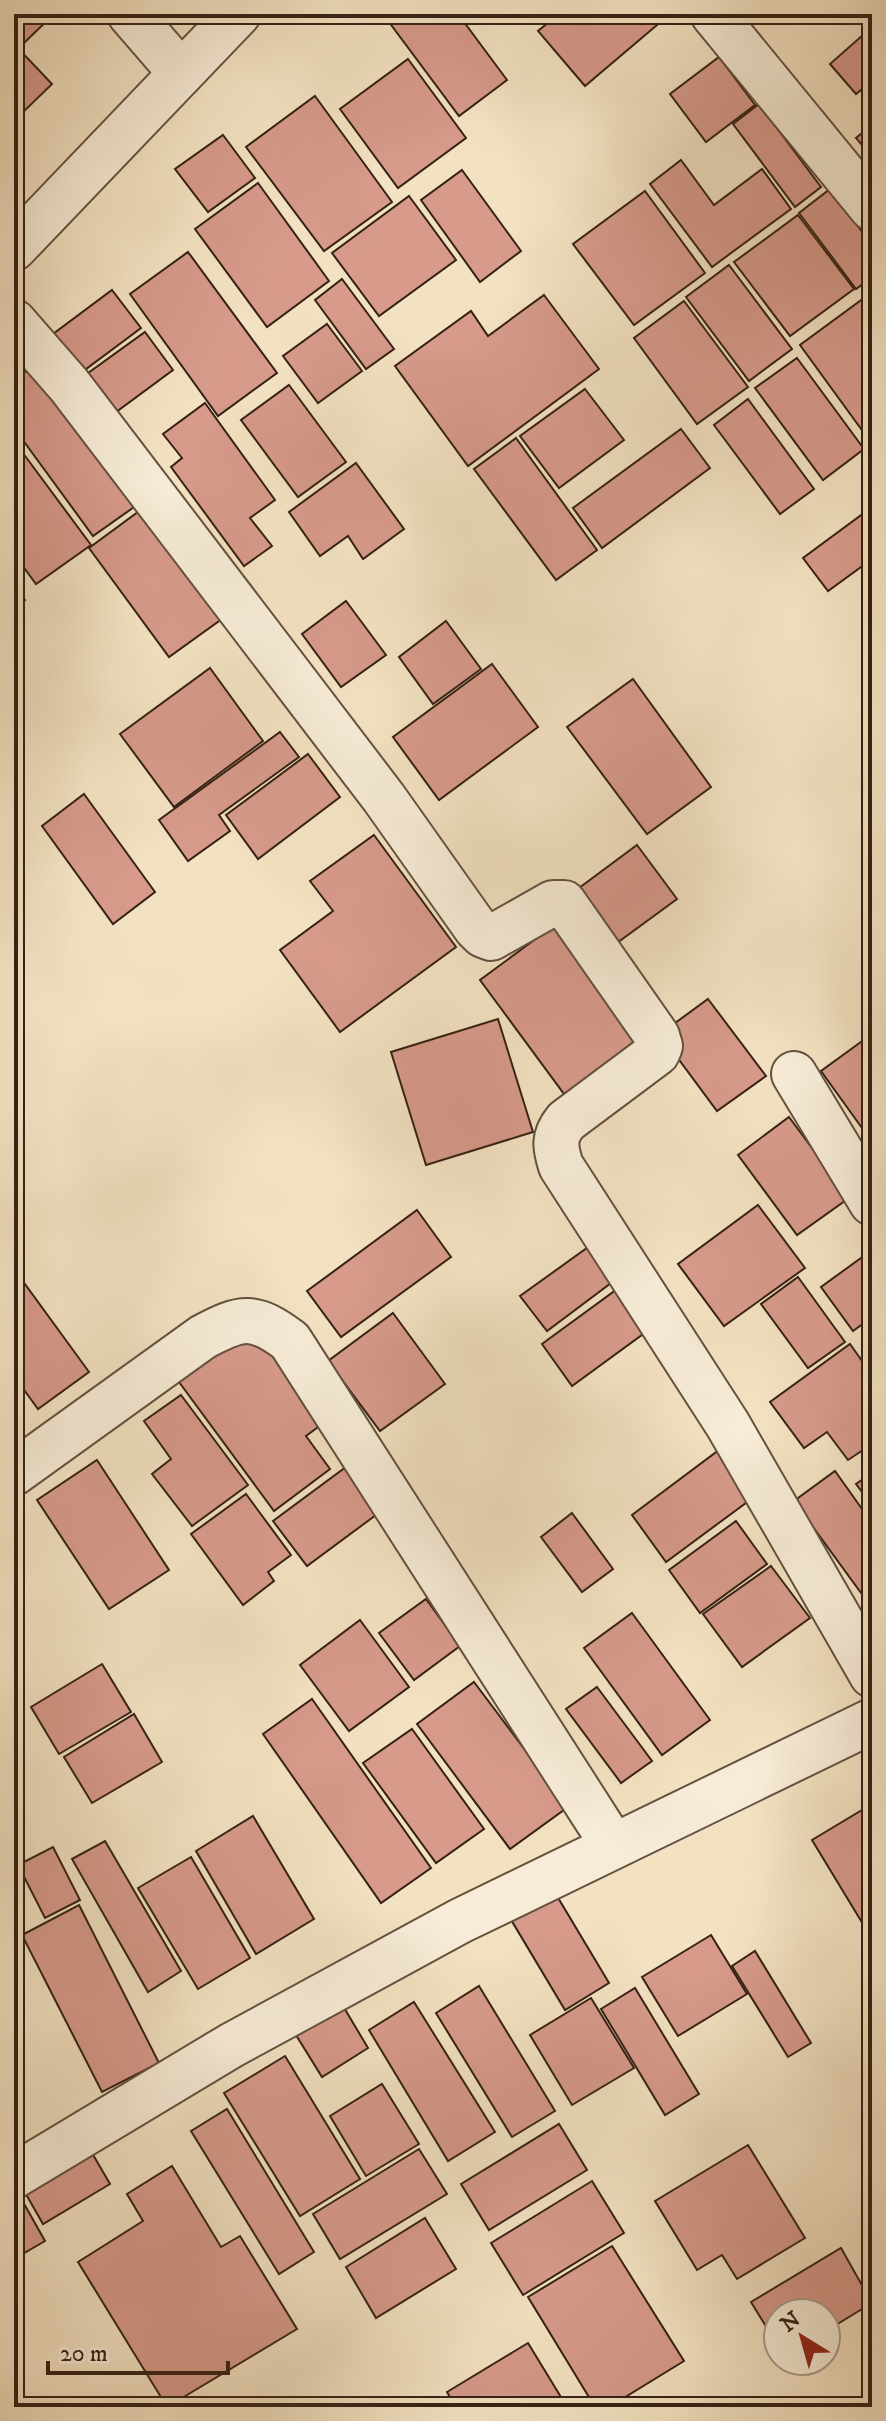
<svg xmlns="http://www.w3.org/2000/svg" width="886" height="2421" viewBox="0 0 886 2421" font-family="'IM FELL DW Pica',serif">
	<style>
		.building { fill: #d79a8b; stroke: #352115; stroke-width: 2 }
		.lines { fill: none; stroke-linecap: round; stroke-linejoin: round }
		.minor-casing { stroke: #645140; stroke-width: 48 }
		.minor { stroke: #f7ecd7; stroke-width: 44 }
	</style>
	<rect width="100%" height="100%" fill="#f3e2c2"/>
	<filter id="stains"><feTurbulence type="fractalNoise" baseFrequency=".0025" numOctaves="4"/><feColorMatrix values="0 0 0 0 .2 0 0 0 0 .09 0 0 0 0 .02 0 0 0 .5 -.17"/></filter>
	<radialGradient id="worn" r=".72"><stop offset=".6" stop-color="#630" stop-opacity="0"/><stop offset="1" stop-color="#630" stop-opacity=".3"/></radialGradient>
	<g class="building">
		<path d="M 14,14 L 54,14 L 25,42 L 14,31 Z"/>
		<path d="M 383,14 L 458,14 L 507,80 L 459,116 Z"/>
		<path d="M 466,14 L 483,14 L 472,22 Z"/>
		<path d="M 559,14 L 670,14 L 585,86 L 538,31 Z"/>
		<path d="M 872,27 L 872,81 L 856,94 L 830,64 Z"/>
		<path d="M 14,44 L 52,84 L 14,121 Z"/>
		<path d="M 719,57 L 755,105 L 706,142 L 670,94 Z"/>
		<path d="M 408,59 L 466,138 L 398,188 L 340,109 Z"/>
		<path d="M 315,96 L 392,202 L 324,251 L 246,147 Z"/>
		<path d="M 759,104 L 821,187 L 795,207 L 733,124 Z"/>
		<path d="M 872,125 L 872,157 L 856,138 Z"/>
		<path d="M 223,135 L 255,178 L 208,212 L 175,169 Z"/>
		<path d="M 681,160 L 714,205 L 762,169 L 791,209 L 712,267 L 650,184 Z"/>
		<path d="M 462,170 L 521,251 L 480,282 L 421,200 Z"/>
		<path d="M 258,183 L 329,281 L 267,327 L 195,229 Z"/>
		<path d="M 830,189 L 872,245 L 872,277 L 856,289 L 799,213 Z"/>
		<path d="M 645,191 L 705,273 L 634,325 L 573,244 Z"/>
		<path d="M 409,196 L 456,260 L 379,316 L 332,253 Z"/>
		<path d="M 798,215 L 854,289 L 790,336 L 734,262 Z"/>
		<path d="M 188,252 L 277,373 L 218,416 L 130,294 Z"/>
		<path d="M 729,265 L 792,349 L 749,381 L 686,297 Z"/>
		<path d="M 342,279 L 394,349 L 366,369 L 315,300 Z"/>
		<path d="M 112,290 L 141,328 L 82,372 L 53,334 Z"/>
		<path d="M 544,295 L 599,369 L 468,466 L 395,366 L 471,311 L 488,336 Z"/>
		<path d="M 864,298 L 872,310 L 872,444 L 800,345 Z"/>
		<path d="M 684,301 L 748,387 L 697,424 L 634,338 Z"/>
		<path d="M 327,324 L 362,371 L 318,403 L 283,356 Z"/>
		<path d="M 145,332 L 173,370 L 112,415 L 84,376 Z"/>
		<path d="M 797,358 L 864,449 L 823,480 L 755,388 Z"/>
		<path d="M 41,360 L 144,500 L 93,536 L 14,428 L 14,380 Z"/>
		<path d="M 289,385 L 346,462 L 298,497 L 241,420 Z"/>
		<path d="M 585,389 L 624,440 L 559,488 L 520,436 Z"/>
		<path d="M 748,399 L 814,489 L 780,514 L 714,425 Z"/>
		<path d="M 205,403 L 275,500 L 250,518 L 272,546 L 244,566 L 171,467 L 182,458 L 163,434 Z"/>
		<path d="M 681,429 L 710,468 L 602,548 L 573,508 Z"/>
		<path d="M 516,438 L 597,550 L 556,580 L 474,469 Z"/>
		<path d="M 14,441 L 91,545 L 36,584 L 14,554 Z"/>
		<path d="M 356,463 L 404,529 L 363,559 L 348,536 L 320,556 L 289,512 Z"/>
		<path d="M 146,506 L 226,616 L 169,657 L 89,548 Z"/>
		<path d="M 872,507 L 872,559 L 828,591 L 803,558 Z"/>
		<path d="M 14,586 L 25,600 L 14,608 Z"/>
		<path d="M 346,601 L 386,655 L 341,687 L 302,634 Z"/>
		<path d="M 446,621 L 481,669 L 433,704 L 399,657 Z"/>
		<path d="M 492,664 L 538,727 L 439,800 L 393,737 Z"/>
		<path d="M 210,668 L 263,741 L 174,807 L 120,734 Z"/>
		<path d="M 633,679 L 711,787 L 647,834 L 567,727 Z"/>
		<path d="M 280,732 L 299,757 L 219,815 L 230,831 L 188,861 L 159,820 Z"/>
		<path d="M 308,754 L 340,797 L 258,859 L 226,815 Z"/>
		<path d="M 84,794 L 155,892 L 113,924 L 42,826 Z"/>
		<path d="M 374,835 L 456,947 L 340,1032 L 280,950 L 333,911 L 310,881 Z"/>
		<path d="M 637,845 L 677,899 L 610,948 L 571,894 Z"/>
		<path d="M 560,921 L 647,1040 L 567,1098 L 480,980 Z"/>
		<path d="M 708,999 L 766,1076 L 717,1111 L 660,1034 Z"/>
		<path d="M 498,1019 L 533,1132 L 426,1165 L 391,1052 Z"/>
		<path d="M 872,1034 L 872,1142 L 821,1071 Z"/>
		<path d="M 789,1117 L 849,1198 L 797,1235 L 738,1155 Z"/>
		<path d="M 758,1205 L 805,1268 L 724,1326 L 678,1264 Z"/>
		<path d="M 417,1210 L 451,1257 L 341,1337 L 307,1291 Z"/>
		<path d="M 598,1240 L 623,1274 L 547,1331 L 520,1296 Z"/>
		<path d="M 872,1250 L 872,1317 L 853,1331 L 821,1287 Z"/>
		<path d="M 14,1269 L 89,1372 L 38,1409 L 14,1376 Z"/>
		<path d="M 798,1277 L 845,1342 L 808,1368 L 761,1304 Z"/>
		<path d="M 620,1287 L 650,1329 L 572,1386 L 542,1344 Z"/>
		<path d="M 393,1313 L 445,1384 L 380,1431 L 328,1361 Z"/>
		<path d="M 253,1325 L 325,1422 L 306,1436 L 330,1469 L 274,1511 L 179,1382 Z"/>
		<path d="M 850,1344 L 872,1375 L 872,1450 L 869,1446 L 848,1460 L 827,1432 L 804,1448 L 770,1402 Z"/>
		<path d="M 872,1344 L 872,1363 L 863,1350 Z"/>
		<path d="M 181,1395 L 248,1485 L 192,1526 L 152,1474 L 171,1459 L 144,1421 Z"/>
		<path d="M 719,1450 L 754,1497 L 666,1562 L 632,1515 Z"/>
		<path d="M 97,1460 L 169,1570 L 109,1609 L 37,1500 Z"/>
		<path d="M 346,1467 L 380,1512 L 307,1566 L 273,1521 Z"/>
		<path d="M 835,1471 L 872,1523 L 872,1608 L 794,1501 Z"/>
		<path d="M 872,1473 L 872,1505 L 856,1484 Z"/>
		<path d="M 246,1494 L 291,1555 L 268,1572 L 274,1581 L 243,1605 L 191,1534 Z"/>
		<path d="M 572,1513 L 613,1569 L 582,1592 L 541,1537 Z"/>
		<path d="M 736,1521 L 767,1564 L 700,1613 L 669,1570 Z"/>
		<path d="M 771,1566 L 810,1618 L 742,1667 L 703,1614 Z"/>
		<path d="M 426,1599 L 460,1646 L 414,1680 L 379,1633 Z"/>
		<path d="M 632,1613 L 710,1720 L 662,1755 L 584,1648 Z"/>
		<path d="M 360,1620 L 409,1687 L 349,1731 L 300,1665 Z"/>
		<path d="M 102,1664 L 131,1712 L 59,1754 L 31,1707 Z"/>
		<path d="M 474,1682 L 568,1807 L 510,1849 L 417,1724 Z"/>
		<path d="M 597,1687 L 652,1761 L 621,1783 L 566,1709 Z"/>
		<path d="M 312,1699 L 431,1868 L 381,1903 L 263,1734 Z"/>
		<path d="M 134,1714 L 162,1762 L 92,1803 L 64,1757 Z"/>
		<path d="M 412,1729 L 484,1829 L 436,1863 L 363,1763 Z"/>
		<path d="M 872,1804 L 872,1939 L 812,1840 Z"/>
		<path d="M 253,1816 L 314,1919 L 256,1954 L 196,1851 Z"/>
		<path d="M 105,1841 L 181,1971 L 148,1992 L 72,1859 Z"/>
		<path d="M 53,1847 L 80,1900 L 45,1918 L 18,1865 Z"/>
		<path d="M 191,1857 L 250,1958 L 198,1989 L 138,1888 Z"/>
		<path d="M 554,1891 L 609,1983 L 565,2010 L 510,1918 Z"/>
		<path d="M 79,1905 L 159,2063 L 102,2092 L 22,1935 Z"/>
		<path d="M 711,1935 L 747,1994 L 678,2036 L 642,1977 Z"/>
		<path d="M 755,1951 L 811,2043 L 788,2057 L 732,1966 Z"/>
		<path d="M 479,1986 L 555,2111 L 512,2137 L 436,2013 Z"/>
		<path d="M 635,1988 L 699,2094 L 665,2115 L 601,2009 Z"/>
		<path d="M 591,1998 L 634,2068 L 572,2105 L 530,2035 Z"/>
		<path d="M 414,2002 L 495,2132 L 448,2161 L 369,2030 Z"/>
		<path d="M 343,2006 L 368,2048 L 322,2077 L 296,2035 Z"/>
		<path d="M 285,2056 L 360,2179 L 300,2216 L 224,2093 Z"/>
		<path d="M 382,2084 L 419,2144 L 366,2176 L 330,2116 Z"/>
		<path d="M 227,2109 L 314,2252 L 279,2274 L 191,2131 Z"/>
		<path d="M 559,2124 L 587,2170 L 489,2230 L 461,2184 Z"/>
		<path d="M 85,2141 L 110,2184 L 43,2224 L 18,2180 Z"/>
		<path d="M 748,2145 L 805,2238 L 737,2279 L 722,2255 L 697,2270 L 655,2201 Z"/>
		<path d="M 419,2149 L 447,2194 L 340,2259 L 313,2214 Z"/>
		<path d="M 172,2166 L 221,2247 L 240,2236 L 297,2329 L 167,2407 L 78,2262 L 143,2221 L 127,2194 Z"/>
		<path d="M 592,2181 L 624,2233 L 523,2295 L 491,2243 Z"/>
		<path d="M 14,2186 L 45,2241 L 14,2259 Z"/>
		<path d="M 425,2218 L 456,2269 L 376,2318 L 346,2267 Z"/>
		<path d="M 612,2246 L 684,2361 L 609,2407 L 595,2407 L 528,2297 Z"/>
		<path d="M 841,2248 L 872,2303 L 826,2331 L 826,2313 L 778,2313 L 778,2346 L 751,2302 Z"/>
		<path d="M 528,2343 L 567,2407 L 456,2407 L 447,2392 Z"/>
	</g>
	<g class="lines">
		<defs>
			<g id="minor">
				<path d="M 130,14 L 181,73"/>
				<path d="M 713,14 L 872,208"/>
				<path d="M 14,248 L 238,14"/>
				<path d="M 14,322 L 69,385 L 384,798 L 476,928 L 483,935 L 491,938 L 553,903 L 564,903 L 657,1036 L 660,1046 L 657,1053 L 566,1121 C 553,1137 555,1147 561,1166 L 728,1425 L 872,1675"/>
				<path d="M 794,1074 L 872,1203"/>
				<path d="M 14,1473 L 203,1337 C 242,1316 254,1314 290,1341 L 613,1845"/>
				<path d="M 14,2176 L 232,2045 L 460,1921 L 872,1721"/>
			</g>
		</defs>
		<use href="#minor" class="minor-casing"/>
		<use href="#minor" class="minor"/>
	</g>
	<rect width="886" height="2421" fill="none" stroke="#f3e2c2" stroke-width="48"/>
	<rect x="16" y="16" width="854" height="2389" fill="none" stroke="#352115" stroke-width="4"/>
	<rect x="24" y="24" width="838" height="2373" fill="none" stroke="#352115" stroke-width="2"/>
	<g transform="translate(802 2337) rotate(323)"><circle r="38" fill="#f7ecd7" stroke="#a99b89" stroke-width="2"/>
	<path d="M0-6L14 30L0 20L-14 30Z" fill="#8f2418"/>
	<text y="-12" font-size="22" font-weight="bold" text-anchor="middle" fill="#352115">N</text>
	</g>
	<path d="M48 2361v12h180v-12" fill="none" stroke="#352115" stroke-width="4"/>
	<text x="60" y="2361" font-size="24" fill="#352115" stroke="#f7ecd7" stroke-width="6" paint-order="stroke">20 m</text>
	<rect width="100%" height="100%" filter="url(#stains)"/>
	<rect width="100%" height="100%" fill="url(#worn)"/>
</svg>
